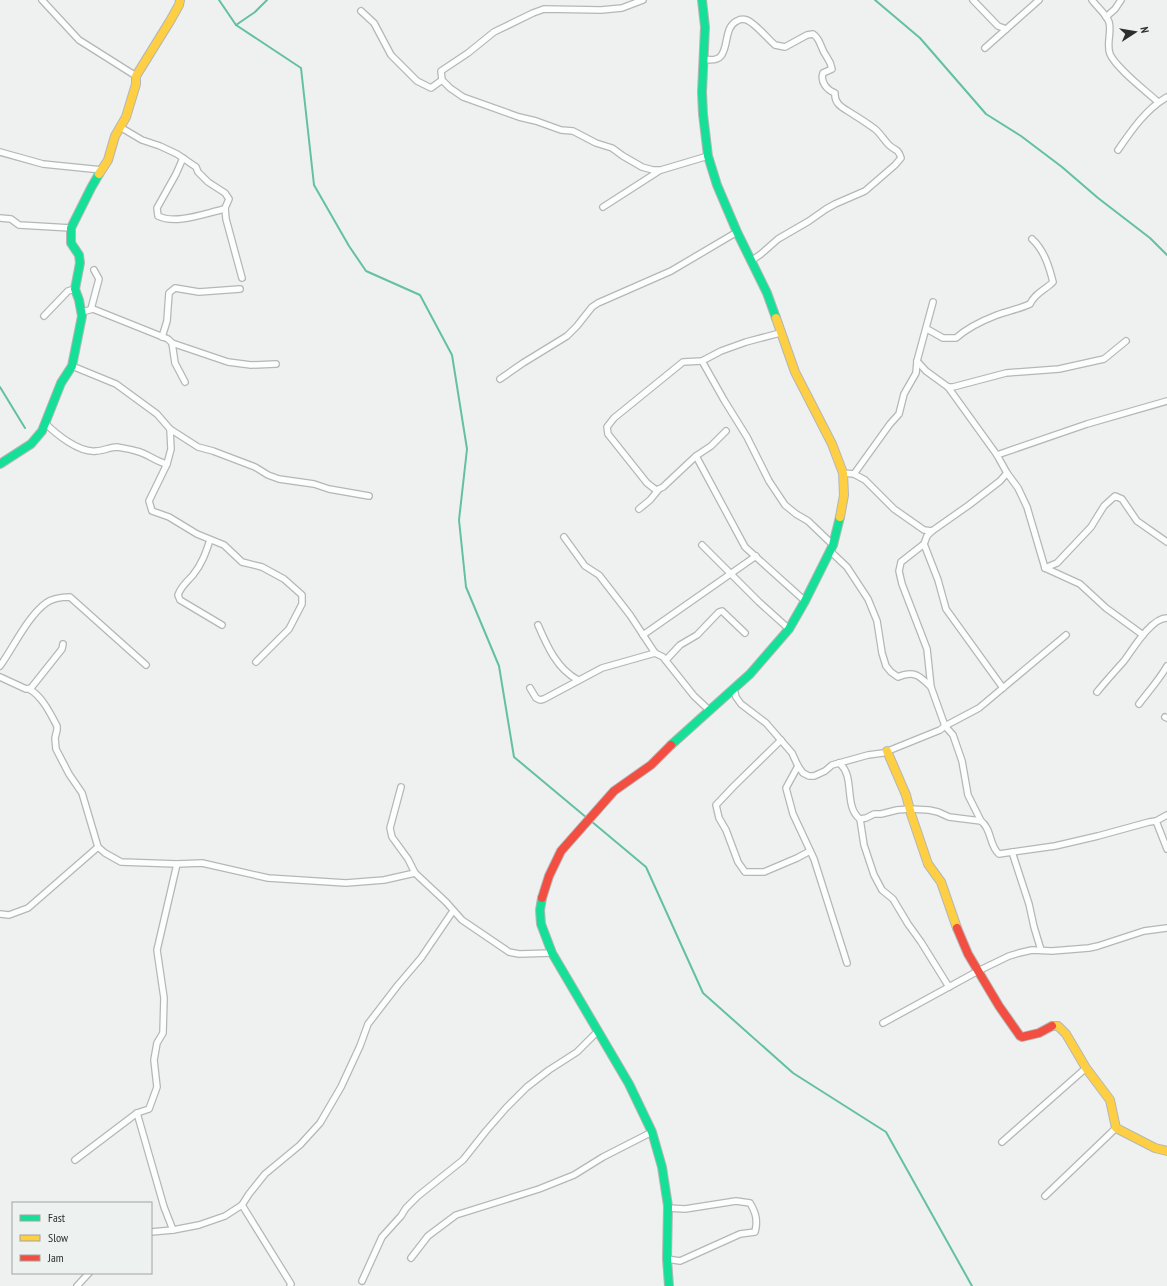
<svg xmlns="http://www.w3.org/2000/svg" width="1167" height="1286" viewBox="0 0 1167 1286" font-family="'PT Sans Narrow',sans-serif">
	<style>
		.lines { fill: none; stroke-linecap: round; stroke-linejoin: round }
		.stream { stroke: #63c0a3; stroke-width: 2 }
		.street-casing { stroke: #b4b7b6; stroke-width: 8 }
		.fast-casing { stroke: #b4b7b6; stroke-width: 10 }
		.slow-casing { stroke: #b4b7b6; stroke-width: 10 }
		.jam-casing { stroke: #b4b7b6; stroke-width: 10 }
		.street { stroke: #fcfdfd; stroke-width: 5.5 }
		.fast { stroke: #16e098; stroke-width: 8 }
		.slow { stroke: #ffcf43; stroke-width: 8 }
		.jam { stroke: #f24e42; stroke-width: 8 }
	</style>
	<rect width="100%" height="100%" fill="#eef1f0"/>
	<g class="lines">
		<g class="stream">
			<path d="M 219,0 L 236,25 L 301,68 L 314,185 L 349,246 L 366,271 L 420,295 L 452,355 L 467,449 L 459,520 L 466,587 L 499,666 L 514,757 L 587,818"/>
			<path d="M 875,0 L 920,38 L 986,114 L 1021,136 L 1062,167 L 1098,198 L 1150,238 L 1167,255"/>
			<path d="M 236,25 L 255,12 L 267,0"/>
			<path d="M 0,387 L 25,428"/>
			<path d="M 591,821 L 646,867 L 703,993 L 793,1073 L 886,1132 L 972,1286"/>
		</g>
		<defs>
			<g id="street">
				<path d="M 42,0 L 79,40 L 136,76"/>
				<path d="M 643,0 L 622,8 L 601,10 L 544,9 L 533,13 L 494,32 L 468,53 L 441,71 L 442,80 L 450,88 L 463,97 L 519,117 L 536,121 L 561,130 L 573,131 L 596,143 L 612,148 L 623,156 L 642,167 L 653,170 L 661,170 L 708,156"/>
				<path d="M 973,0 L 998,26 L 1006,29"/>
				<path d="M 1092,0 C 1097,7 1106,14 1109,22 C 1112,32 1106,44 1110,54 C 1116,68 1146,91 1158,102"/>
				<path d="M 361,11 L 374,23 L 391,55 L 417,81 L 431,88 L 442,80"/>
				<path d="M 1106,17 L 1115,9 L 1121,0"/>
				<path d="M 985,48 L 1039,0"/>
				<path d="M 704,59 C 735,66 719,29 737,21 C 740,19 744,19 747,20 C 756,24 767,38 775,45 L 785,47 L 807,35 L 813,34 C 819,38 819,42 822,48 C 825,57 830,58 832,69 L 823,73 C 820,82 827,90 835,93 C 834,106 846,109 854,115 C 861,119 868,124 875,129 C 880,133 884,140 889,145 C 895,151 898,148 901,158 L 895,165 L 865,191 L 835,204 L 826,209 L 809,221 L 778,239 L 761,254 L 751,261"/>
				<path d="M 120,127 L 142,140 L 160,146 L 177,154 L 196,167 L 198,172 L 208,182 L 225,193 L 229,199 L 225,208 L 226,219 L 242,278"/>
				<path d="M 1118,150 C 1131,131 1146,109 1167,97"/>
				<path d="M 0,152 L 43,164 L 102,170"/>
				<path d="M 183,158 L 176,174 L 157,208 L 158,216 C 176,225 205,213 225,209"/>
				<path d="M 603,207 L 659,171"/>
				<path d="M 0,218 L 11,219 L 19,225 L 71,228"/>
				<path d="M 91,309 L 99,279 L 94,270"/>
				<path d="M 82,312 L 93,309 L 168,339 L 172,343 L 175,363 L 185,382"/>
				<path d="M 44,316 L 68,291 L 75,289"/>
				<path d="M 927,329 L 943,338 L 956,338 C 966,329 984,320 997,315 C 1008,311 1019,309 1030,304 C 1035,293 1045,290 1053,282 C 1049,266 1044,250 1032,239"/>
				<path d="M 162,337 L 167,321 L 169,293 L 175,288 L 199,292 L 240,289"/>
				<path d="M 172,343 L 228,362 L 251,365 L 276,364"/>
				<path d="M 702,361 L 724,400 L 747,437 L 769,481 L 785,505 L 796,514 L 808,521 L 833,545"/>
				<path d="M 917,361 L 926,371 L 948,387 L 997,455 L 1007,473 L 1018,488 L 1027,507 L 1045,568"/>
				<path d="M 72,366 L 116,384 L 157,414 L 170,429"/>
				<path d="M 500,379 L 523,363 L 567,336 L 577,326 L 592,307 L 598,303 L 671,271 L 737,232"/>
				<path d="M 948,387 L 953,387 L 1006,373 L 1059,369 L 1104,359 L 1126,341"/>
				<path d="M 45,423 C 56,434 79,453 96,451 C 103,451 110,447 117,447 C 123,448 130,449 136,451 C 147,453 156,462 167,464 L 171,449 L 170,429 L 198,447 L 213,451 L 255,467 L 268,475 L 279,479 L 314,484 L 329,489 L 369,496"/>
				<path d="M 997,455 L 1087,424 L 1167,401"/>
				<path d="M 696,456 L 745,547 L 805,601"/>
				<path d="M 167,464 L 149,501 L 152,511 L 169,517 L 197,534 L 224,545 L 242,562 L 262,567 L 284,579 L 302,595 L 302,604 L 289,629 L 256,662"/>
				<path d="M 843,473 L 854,474 L 865,480 L 894,509 L 924,530 L 932,531 L 969,505 L 1000,481 L 1007,473"/>
				<path d="M 854,474 L 890,424 L 899,414 L 904,394 L 916,373 L 917,361 L 933,302"/>
				<path d="M 659,489 L 656,490 L 647,483 L 608,434 L 607,427 L 614,418 L 683,362 L 702,361 L 721,351 L 746,342 L 780,333"/>
				<path d="M 639,509 L 650,500 L 659,489 L 663,487 L 696,456 L 711,446 L 726,431"/>
				<path d="M 932,531 L 927,536 L 924,544 L 938,580 L 946,609 L 1003,688"/>
				<path d="M 564,537 L 585,566 L 599,575 L 630,615 L 655,653"/>
				<path d="M 210,540 C 206,552 202,564 193,575 C 187,582 181,586 178,595 L 180,600 L 222,625"/>
				<path d="M 924,544 L 901,562 L 899,571 L 902,584 L 927,649 L 931,687 L 945,726 L 953,735 L 962,761 L 968,795 L 981,821"/>
				<path d="M 702,545 L 759,602 L 789,629"/>
				<path d="M 830,551 L 847,567 L 868,599 L 877,621 L 882,653 L 886,666 L 891,672 L 898,677 C 914,670 920,676 931,687"/>
				<path d="M 1045,568 L 1057,563 L 1091,527 L 1104,506 L 1115,496 L 1122,499 L 1137,521 L 1167,542"/>
				<path d="M 1045,568 L 1080,584 L 1106,608 L 1143,635"/>
				<path d="M 538,625 C 547,646 557,669 578,680"/>
				<path d="M 643,635 L 756,556"/>
				<path d="M 666,660 L 680,645 L 697,635 L 719,612 L 722,611 L 745,633"/>
				<path d="M 0,666 C 13,648 28,616 46,603 C 53,598 63,597 70,597 L 146,665"/>
				<path d="M 0,677 L 26,689 L 31,688 L 62,649 L 63,644"/>
				<path d="M 530,688 L 536,698 L 540,700 L 544,699 L 602,668 L 655,653 L 663,657 L 694,696 L 709,710"/>
				<path d="M 29,689 C 42,696 50,713 57,726 L 57,730 L 55,738 L 56,749 L 69,774 L 82,793 L 98,847 L 105,853 L 121,862 L 177,864 L 202,863 L 268,878 L 346,883 L 384,880 L 415,873"/>
				<path d="M 734,689 L 736,697 L 741,704 L 766,723 L 792,753 L 798,766 L 803,773 L 809,776 L 814,776 L 825,771 L 832,765 L 868,755 L 883,753 L 940,730 L 945,726 L 979,708 L 1066,635"/>
				<path d="M 1097,692 C 1106,681 1115,671 1124,661 C 1133,649 1151,618 1167,618"/>
				<path d="M 1139,704 C 1148,692 1159,680 1167,666"/>
				<path d="M 1165,717 L 1167,718"/>
				<path d="M 781,740 L 734,786 L 716,805 L 719,818 L 726,830 L 738,862 L 745,872 L 764,872 L 797,858 L 810,851"/>
				<path d="M 839,763 C 856,776 843,806 860,819 L 866,818 L 874,814 L 881,814 L 897,810 L 910,809 L 929,810 L 938,812 L 949,817 L 981,821 C 992,829 989,846 999,854 L 1055,846 L 1098,836 L 1149,822 L 1156,821 L 1167,815"/>
				<path d="M 798,766 L 786,788 L 793,814 L 814,859 L 847,963"/>
				<path d="M 401,787 L 390,828 L 392,837 L 408,859 L 415,873 L 446,902 L 462,920 L 509,952 L 519,954 L 552,953"/>
				<path d="M 860,819 L 864,845 L 874,875 L 882,890 L 893,899 L 908,924 L 921,942 L 949,987"/>
				<path d="M 1156,821 L 1167,849"/>
				<path d="M 1012,852 L 1029,904 L 1034,927 L 1041,950"/>
				<path d="M 0,914 L 9,915 L 28,908 L 98,847"/>
				<path d="M 883,1023 L 978,971 L 1009,956 L 1019,953 L 1032,950 L 1052,951 L 1089,948 L 1098,946 L 1144,931 L 1167,928"/>
				<path d="M 137,1113 L 164,1207 L 173,1230 L 199,1225 L 225,1216 L 242,1205 L 291,1284 L 290,1286"/>
				<path d="M 1002,1142 L 1086,1068"/>
				<path d="M 75,1160 L 137,1113 L 149,1109 L 157,1087 L 154,1060 L 157,1043 L 163,1033 L 164,998 L 157,950 L 177,864"/>
				<path d="M 1045,1196 L 1116,1128"/>
				<path d="M 242,1205 L 249,1194 L 265,1174 L 300,1145 L 320,1123 L 341,1087 L 360,1046 L 368,1024 L 398,985 L 421,958 L 453,911"/>
				<path d="M 151,1232 L 173,1230"/>
				<path d="M 411,1258 L 428,1236 L 456,1215 L 539,1189 L 574,1175 L 603,1157 L 652,1132"/>
				<path d="M 667,1259 L 680,1261 L 740,1234 L 755,1232 C 758,1221 756,1213 750,1203 L 736,1201 L 685,1209 L 668,1208"/>
				<path d="M 362,1281 L 382,1237 L 401,1216 L 406,1208 L 418,1196 L 463,1160 L 486,1131 L 506,1108 L 527,1087 L 549,1070 L 577,1052 L 598,1031"/>
				<path d="M 77,1286 L 89,1273"/>
			</g>
			<g id="fast">
				<path d="M 702,0 L 705,27 L 702,92 L 703,114 L 708,156 L 717,185 L 737,232 L 767,293 L 776,318"/>
				<path d="M 0,464 L 31,444 L 42,431 L 61,383 L 72,366 L 82,316 L 79,300 L 75,289 L 80,263 L 79,255 L 71,243 L 71,228 L 91,188 L 99,174"/>
				<path d="M 671,745 L 750,674 L 789,629 L 805,601 L 833,545 L 840,517"/>
				<path d="M 542,898 L 540,910 L 541,924 L 552,953 L 629,1084 L 652,1132 L 662,1167 L 668,1206 L 667,1259 L 669,1286"/>
			</g>
			<g id="slow">
				<path d="M 99,174 L 108,160 L 115,136 L 126,117 L 136,84 L 136,76 L 170,21 L 179,5 L 180,0"/>
				<path d="M 776,318 L 795,372 L 832,444 L 843,473 L 844,495 L 840,517"/>
				<path d="M 887,751 L 906,795 L 911,814 L 928,864 L 941,882 L 957,928"/>
				<path d="M 1052,1026 L 1058,1026 L 1066,1034 L 1086,1068 L 1110,1100 L 1116,1128 L 1155,1148 L 1167,1151"/>
			</g>
			<g id="jam">
				<path d="M 542,898 L 549,876 L 561,851 L 614,791 L 651,765 L 671,745"/>
				<path d="M 957,928 L 968,954 L 999,1006 L 1020,1036 L 1022,1037 L 1039,1033 L 1052,1026"/>
			</g>
		</defs>
		<use href="#street" class="street-casing"/>
		<use href="#fast" class="fast-casing"/>
		<use href="#slow" class="slow-casing"/>
		<use href="#jam" class="jam-casing"/>
		<use href="#street" class="street"/>
		<use href="#fast" class="fast"/>
		<use href="#slow" class="slow"/>
		<use href="#jam" class="jam"/>
	</g>
	<rect x="12" y="1202" width="140" height="72" fill="#edf2f0" stroke="#a0a4a2"/>
	<rect x="20" y="1215" width="20" height="6" fill="#16e098" stroke="#a0a4a2"/>
	<text x="48" y="1222" font-size="12" fill="#2c2e2d">Fast</text>
	<rect x="20" y="1235" width="20" height="6" fill="#ffcf43" stroke="#a0a4a2"/>
	<text x="48" y="1242" font-size="12" fill="#2c2e2d">Slow</text>
	<rect x="20" y="1255" width="20" height="6" fill="#f24e42" stroke="#a0a4a2"/>
	<text x="48" y="1262" font-size="12" fill="#2c2e2d">Jam</text>
	<g transform="translate(1135 32) rotate(78)" stroke="#edf2f0" stroke-width="3" paint-order="stroke">
	<path d="M0-3L7 15L0 10L-7 15Z" fill="#2c2e2d"/>
	<text y="-6" font-size="11" font-weight="bold" text-anchor="middle" fill="#2c2e2d">N</text>
	</g>
</svg>
